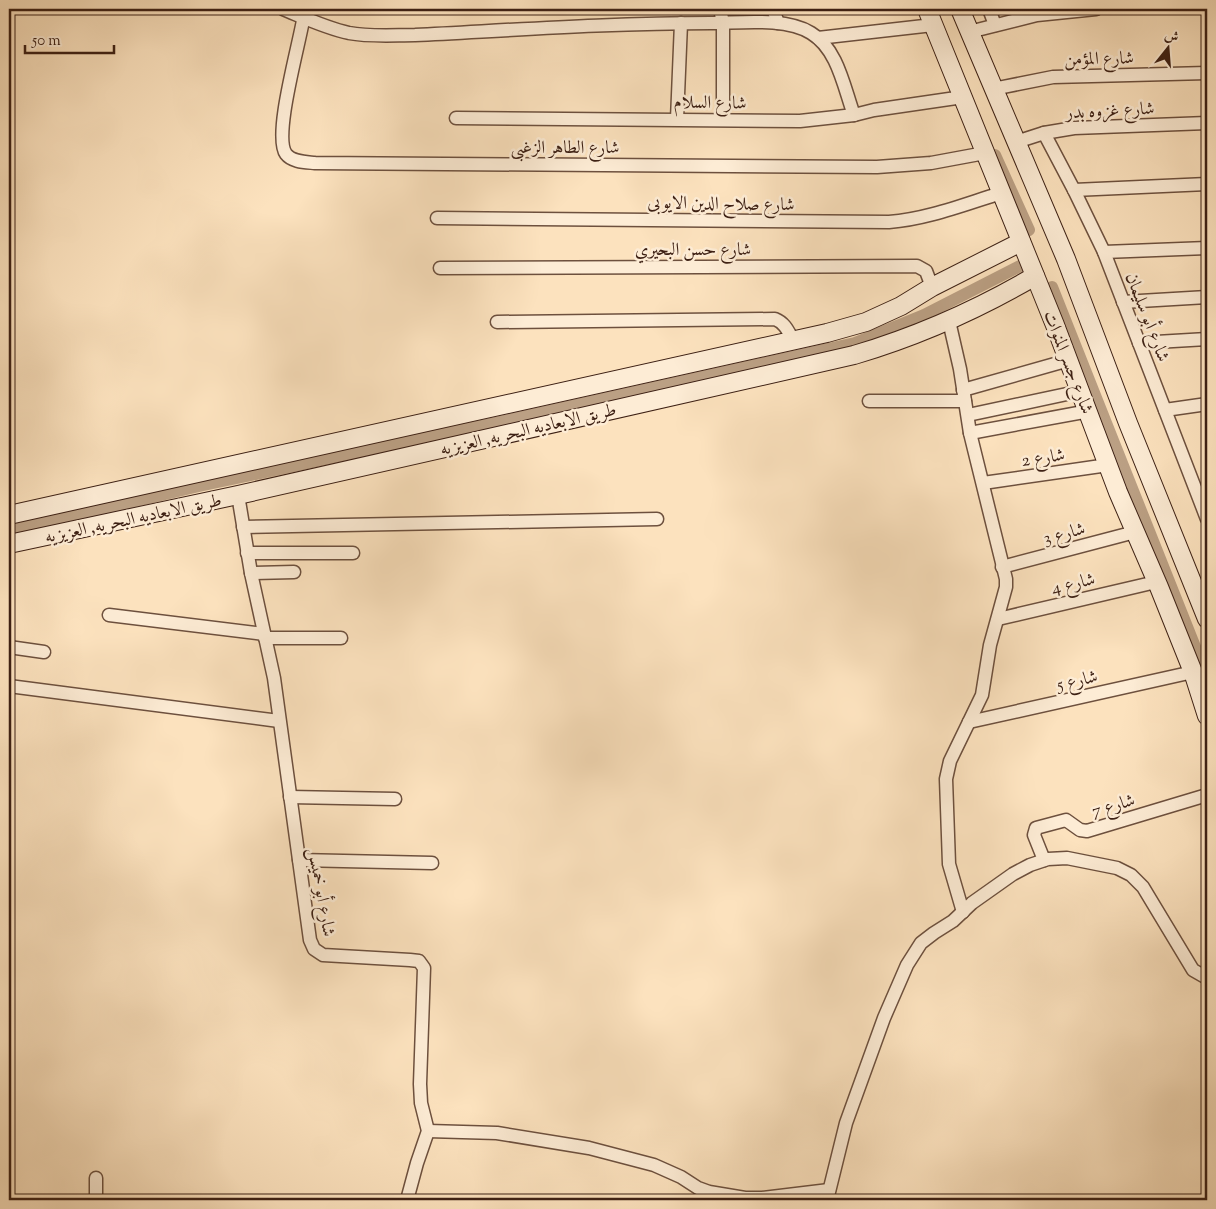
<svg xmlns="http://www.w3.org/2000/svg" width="1216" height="1209" viewBox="0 0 1216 1209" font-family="'Sorts Mill Goudy',Amiri,serif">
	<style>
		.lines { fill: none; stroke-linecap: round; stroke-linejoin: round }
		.canal { stroke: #bba084; stroke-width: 12 }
		.street-casing { stroke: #6d503e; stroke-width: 15 }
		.secondary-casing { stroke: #3d2014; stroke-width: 20 }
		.street { stroke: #fdecd5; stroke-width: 12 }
		.secondary { stroke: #fdecd5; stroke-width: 18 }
		.labels { text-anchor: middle; stroke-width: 5; stroke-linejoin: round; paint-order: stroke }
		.street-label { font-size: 18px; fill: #3d2014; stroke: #fdecd5 }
	</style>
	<rect width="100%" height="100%" fill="#fce2be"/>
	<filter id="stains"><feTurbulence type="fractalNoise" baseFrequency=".004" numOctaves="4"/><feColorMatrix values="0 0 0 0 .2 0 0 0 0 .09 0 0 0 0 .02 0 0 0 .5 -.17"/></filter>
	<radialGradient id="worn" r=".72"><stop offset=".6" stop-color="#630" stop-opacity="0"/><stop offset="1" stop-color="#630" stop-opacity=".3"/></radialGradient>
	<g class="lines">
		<g class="canal">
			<path d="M 995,155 L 1029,230"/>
			<path d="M 1052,287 L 1207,677"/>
			<path d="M 9,531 L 199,486 L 504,421 L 855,343 L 924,315 L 1022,265"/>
		</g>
		<defs>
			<g id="street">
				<path d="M 283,9 C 305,18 326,28 349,33 C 370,37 394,35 415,35 C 514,30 612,23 711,23 C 740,23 785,17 811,33 C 838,49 844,88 854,115"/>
				<path d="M 305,9 C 302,36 272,135 286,154 C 292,162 305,162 315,163 L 877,167 L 931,163 L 985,153"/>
				<path d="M 720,9 L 723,23 L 723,119"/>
				<path d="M 773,9 L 778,23"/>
				<path d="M 989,9 L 995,25"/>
				<path d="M 969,32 L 1037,15 L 1096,9"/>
				<path d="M 818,38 L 933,25"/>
				<path d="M 993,89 L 1053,77 L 1207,73"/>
				<path d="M 456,118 L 800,121 L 854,115 L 874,110 L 963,97"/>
				<path d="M 677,119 L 681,23"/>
				<path d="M 1044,133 L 1074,190 L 1104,252 L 1207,519"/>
				<path d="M 1016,142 L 1044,133 L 1074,128 L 1207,123"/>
				<path d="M 1074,190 L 1207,184"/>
				<path d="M 437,218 L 889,222 C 928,219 965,204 1001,193"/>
				<path d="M 1104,252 L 1207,248"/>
				<path d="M 440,268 L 917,266 L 926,271 L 932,287"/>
				<path d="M 1123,302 L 1207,297"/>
				<path d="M 949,321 L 960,369 L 970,433 L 1006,579 L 1006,587 L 990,645 L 982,695 L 950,761 L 946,779 L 949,864 L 963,912"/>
				<path d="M 497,322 L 775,319 C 785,323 788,331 793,340"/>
				<path d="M 1139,343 L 1207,339"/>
				<path d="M 963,390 L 1069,360"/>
				<path d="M 869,401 L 965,401"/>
				<path d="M 1165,410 L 1207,404"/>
				<path d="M 968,415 L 1081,391"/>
				<path d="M 970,433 L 1089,411"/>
				<path d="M 983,483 L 1108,465"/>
				<path d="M 238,495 L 251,573 L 274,678 L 310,940 L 314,949 L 323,955 L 410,960 L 419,961 L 424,968 L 420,1084 L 421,1103 L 428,1131 L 417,1163 L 407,1200"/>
				<path d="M 243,527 L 657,519"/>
				<path d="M 247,553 L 353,553"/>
				<path d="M 1002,567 L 1135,532"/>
				<path d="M 251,573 L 294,572"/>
				<path d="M 109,615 L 264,634"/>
				<path d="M 998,619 L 1156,582"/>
				<path d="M 265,638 L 341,638"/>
				<path d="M 9,647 L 44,652"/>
				<path d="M 9,686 L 279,721"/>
				<path d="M 969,722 L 1193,672"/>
				<path d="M 290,797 L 395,799"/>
				<path d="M 299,860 L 432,863"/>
				<path d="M 1044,860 L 1034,835 L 1036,828 L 1066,820 L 1080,830 L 1087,831 L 1207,795"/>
				<path d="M 428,1131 L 497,1133 L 589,1148 L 654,1165 L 681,1177 L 698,1188 L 709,1192 L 745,1198 L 762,1198 L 829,1190"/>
				<path d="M 96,1200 L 96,1178"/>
				<path d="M 827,1200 L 846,1123 L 884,1018 L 907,965 L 921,943 L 934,933 L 953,921 L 972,903 L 1013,874 L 1030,865 L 1048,859 L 1067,858 L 1117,868 L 1131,875 L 1143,887 L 1193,970 L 1207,978"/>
			</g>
			<g id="secondary">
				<path d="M 927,9 L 1055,325 L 1118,492 L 1159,587 L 1193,672 L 1207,716"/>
				<path d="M 960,9 L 1066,259 L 1128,423 L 1207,619"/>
				<path d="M 9,515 L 827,333 L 866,322 L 901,306 L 932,287 L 1021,242"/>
				<path d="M 9,544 L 238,495 L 854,355 C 918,336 977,310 1035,276"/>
			</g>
		</defs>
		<use href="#street" class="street-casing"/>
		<use href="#secondary" class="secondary-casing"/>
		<use href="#street" class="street"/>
		<use href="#secondary" class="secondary"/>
	</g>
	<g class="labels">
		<g class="street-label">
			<text transform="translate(1099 58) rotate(-1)" y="6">شارع المؤمن</text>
			<text transform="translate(710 102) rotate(1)" y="6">شارع السلام</text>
			<text transform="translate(1110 110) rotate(-3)" y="6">شارع غزوه بدر</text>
			<text x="565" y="153">شارع الطاهر الزغبى</text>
			<text transform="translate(721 203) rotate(1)" y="6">شارع صلاح الدين الايوبى</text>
			<text x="693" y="255">شارع حسن البحيري</text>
			<text transform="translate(1148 317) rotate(69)" y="6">شارع أبو سليمان</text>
			<text transform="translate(1069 362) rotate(69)" y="6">شارع جسر المنوات</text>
			<text transform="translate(528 429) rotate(-13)" y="6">طريق الابعاديه البحريه, العزيزيه</text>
			<text transform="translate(1043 457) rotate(-8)" y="6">شارع 2</text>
			<text transform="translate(133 518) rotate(-12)" y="6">طريق الابعاديه البحريه, العزيزيه</text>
			<text transform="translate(1064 533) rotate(-15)" y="6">شارع 3</text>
			<text transform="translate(1073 583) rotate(-13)" y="6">شارع 4</text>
			<text transform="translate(1077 680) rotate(-13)" y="6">شارع 5</text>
			<text transform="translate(1113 805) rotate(-16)" y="6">شارع 7</text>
			<text transform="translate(322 892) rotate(80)" y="6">شارع أبو خميس</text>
		</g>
	</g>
	<rect width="1216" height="1209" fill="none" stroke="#fce2be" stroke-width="30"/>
	<rect x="10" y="10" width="1196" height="1189" fill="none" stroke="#3d2014" stroke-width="2.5"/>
	<rect x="15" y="15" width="1186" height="1179" fill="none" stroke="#3d2014"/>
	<g transform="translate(1168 48) rotate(17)" stroke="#fdecd5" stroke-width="4" paint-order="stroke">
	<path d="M0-4L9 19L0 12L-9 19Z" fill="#3d2014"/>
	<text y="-8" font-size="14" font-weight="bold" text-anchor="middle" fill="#3d2014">ش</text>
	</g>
	<path d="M25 45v8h89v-8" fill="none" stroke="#3d2014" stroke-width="2.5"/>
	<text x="32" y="45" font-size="15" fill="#3d2014" stroke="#fdecd5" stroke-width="4" paint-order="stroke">50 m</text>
	<rect width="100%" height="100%" filter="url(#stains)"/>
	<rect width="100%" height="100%" fill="url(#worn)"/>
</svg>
